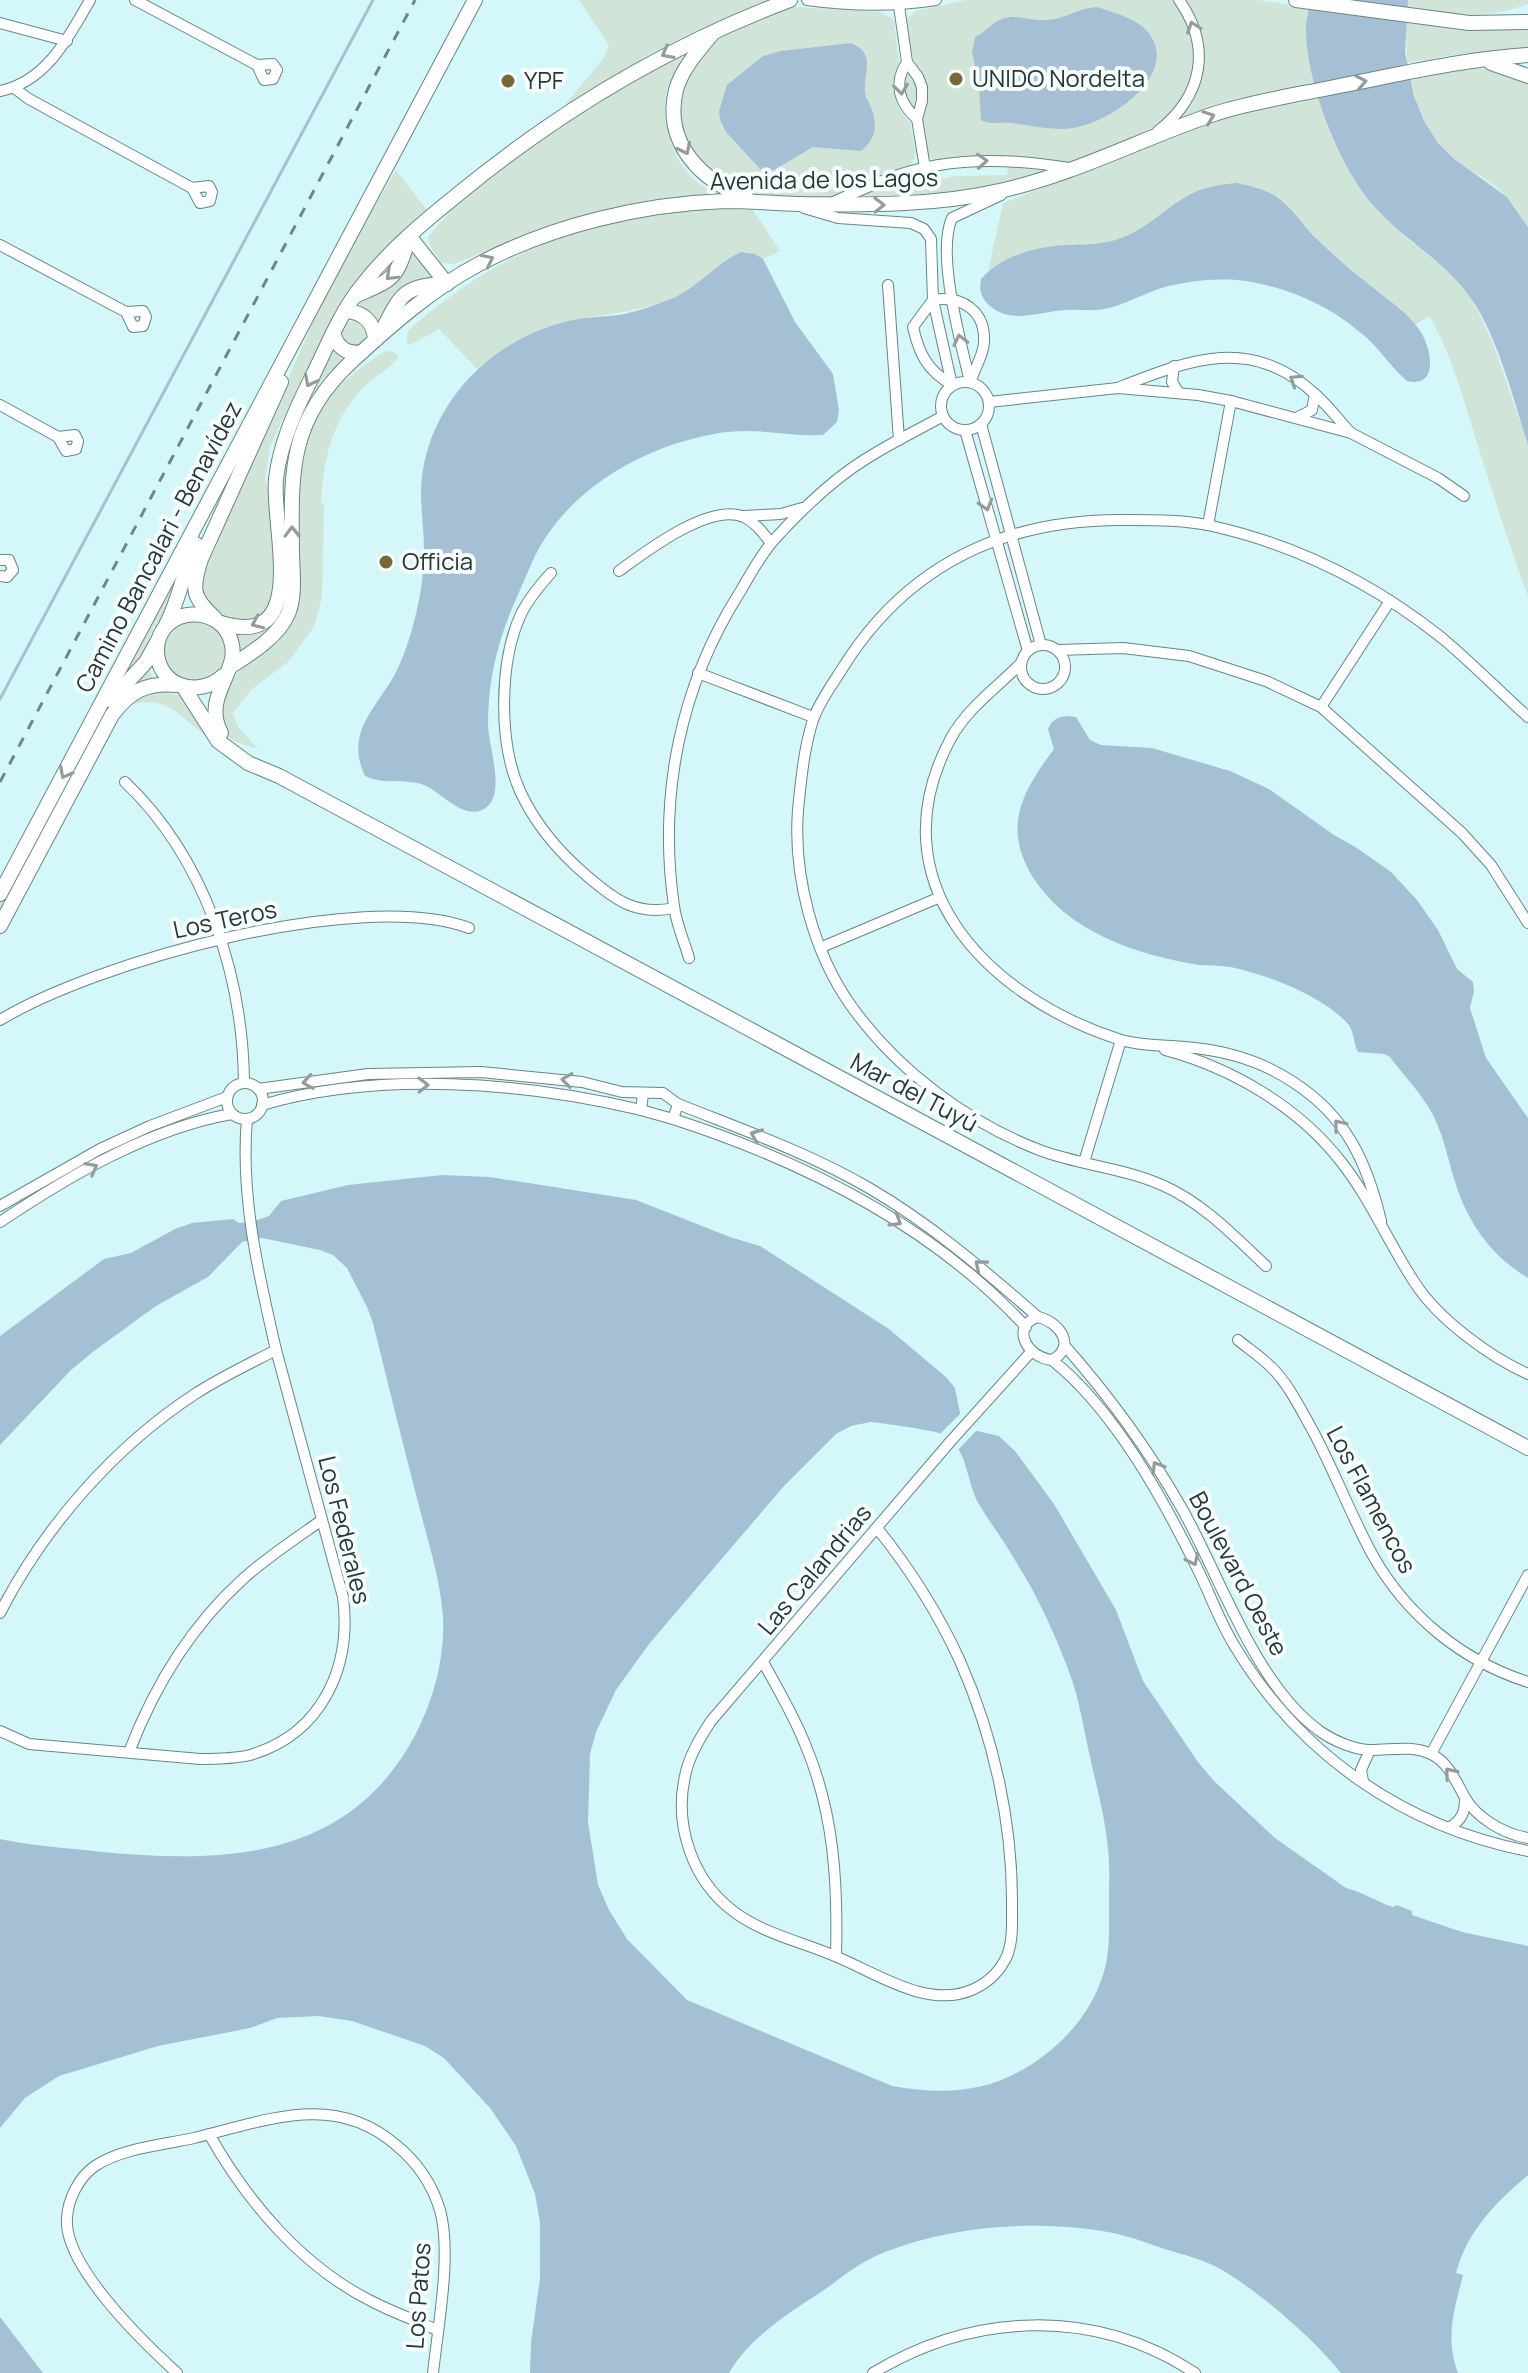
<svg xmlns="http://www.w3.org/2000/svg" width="1528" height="2373" viewBox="0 0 1528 2373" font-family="Manrope,sans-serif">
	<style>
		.green { fill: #d0e5d7 }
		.water { fill: #a5c0d4; fill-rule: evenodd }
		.pier { fill: #d4f8f9 }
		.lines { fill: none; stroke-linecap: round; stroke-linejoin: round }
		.stream { stroke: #a5c0d4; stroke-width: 3 }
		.street-casing { stroke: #668687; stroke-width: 12 }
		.secondary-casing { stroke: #668687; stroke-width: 16 }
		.street { stroke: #fff; stroke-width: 10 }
		.secondary { stroke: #fff; stroke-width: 14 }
		.rail { stroke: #6f8687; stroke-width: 3; stroke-dasharray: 10 10; stroke-linecap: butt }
		.oneway { stroke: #949b9b }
		.poi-dot { fill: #776835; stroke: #f7fefe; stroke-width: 3 }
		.labels { text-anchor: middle; stroke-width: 8; stroke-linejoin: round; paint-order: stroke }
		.poi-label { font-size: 24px; fill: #293737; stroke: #f7fefe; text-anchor: start }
		.street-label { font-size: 24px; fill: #293737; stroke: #f7fefe }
	</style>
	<rect width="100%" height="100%" fill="#d4f8f9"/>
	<g class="green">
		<path d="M 579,0 L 775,0 L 698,30 L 653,52 L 563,107 L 603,59 L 609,45 Z"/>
		<path d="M 966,0 L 1173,0 L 1182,13 L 1191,36 L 1194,66 L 1187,94 L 1160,126 L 1088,159 L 1064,163 L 1000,157 L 936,162 L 928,156 L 922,127 L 920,75 L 910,48 L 906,19 L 916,11 Z"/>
		<path d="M 1184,0 L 1258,0 L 1310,8 L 1316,83 L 1255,96 L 1178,121 C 1214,85 1206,41 1184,0 Z"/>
		<path d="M 1408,0 L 1528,0 L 1528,4 C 1479,21 1457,14 1408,8 Z"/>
		<path d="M 795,7 L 880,12 L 894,20 L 899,62 L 892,87 L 899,109 L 910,123 L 916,154 L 910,167 L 828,199 L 808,200 L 750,193 L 729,187 L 693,155 L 682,129 L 680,110 L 683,92 L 689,75 L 709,47 L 722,37 L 772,14 Z"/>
		<path d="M 1406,21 L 1528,25 L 1528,50 L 1459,54 L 1407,63 Z"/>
		<path d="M 681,52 L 683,56 C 678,65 672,75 669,84 C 659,119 670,159 698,183 C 704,188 713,191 720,195 L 622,208 L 556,223 L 454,264 L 441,263 L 431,248 L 428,237 L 452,209 L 551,131 Z"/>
		<path d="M 1458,67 C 1483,68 1505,71 1528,82 L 1528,227 C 1521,217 1514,205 1506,196 C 1492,181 1472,172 1456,160 C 1431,141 1416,110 1411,80 L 1431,76 L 1430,71 Z"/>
		<path d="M 908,71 C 917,82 923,96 913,109 L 909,106 L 903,84 Z"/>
		<path d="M 1321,98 L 1346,163 L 1372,204 L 1408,239 L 1451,273 L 1472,299 L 1493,343 L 1528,445 L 1528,596 C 1509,545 1493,494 1477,443 C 1463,398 1453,357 1429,316 L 1415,325 L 1319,241 L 1281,201 L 1257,187 L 1185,197 L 1148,225 L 1122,238 L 1104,243 L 1061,245 L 1018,254 L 988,271 L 1003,203 L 1217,121 L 1292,100 L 1293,104 Z"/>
		<path d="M 1008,167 L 1050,171 C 984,189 920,197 852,201 L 887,184 L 891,191 L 955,176 L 1007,175 Z"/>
		<path d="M 396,170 L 427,210 L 372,265 L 339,305 L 270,446 L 265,480 L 269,491 C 269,519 281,592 265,612 C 257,623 242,622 230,624 L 206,606 L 200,580 L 334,274 Z"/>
		<path d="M 753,210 L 780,251 L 763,259 C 756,254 748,251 740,253 C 730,255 722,265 715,271 C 703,282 688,292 673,298 C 637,313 607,313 570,321 C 534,328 505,347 477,369 L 439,329 L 410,345 L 406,342 L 408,331 C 482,264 567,224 667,212 C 696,209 725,210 753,210 Z"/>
		<path d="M 411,253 L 415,253 L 432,274 L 432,278 L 379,325 L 370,312 L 355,306 L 356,303 Z"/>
		<circle cx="354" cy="333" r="12"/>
		<path d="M 335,347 L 347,356 C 287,404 283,469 284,540 C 285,560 287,583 284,602 C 279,625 258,640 241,652 L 236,633 C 256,632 271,626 279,607 C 290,581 279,506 282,472 C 287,427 312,387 332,348 Z"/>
		<path d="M 385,351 L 393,352 L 399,357 C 389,369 377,375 366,385 C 332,418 323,460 321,504 L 324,505 L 322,597 L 314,627 L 288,662 L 252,689 L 233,713 L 238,727 L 258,749 C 249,746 237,744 229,737 C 220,729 219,720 222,709 C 232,667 251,659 283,633 C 289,576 292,449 324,404 C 340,382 362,366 385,351 Z"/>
		<path d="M 187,555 L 166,612 L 153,628 L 144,657 L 118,683 Z"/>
		<circle cx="195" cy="651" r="31"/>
		<path d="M 148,668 L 154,679 C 134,683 115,697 104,714 L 0,910 L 0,901 L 91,730 L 108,705 Z"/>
		<path d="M 162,690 L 184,697 L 211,740 C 182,720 168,693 130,705 L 137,696 Z"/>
	</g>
	<g class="water">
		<path d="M 1311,0 L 1408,0 L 1405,52 L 1414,96 L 1424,121 L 1438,143 L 1453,158 L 1507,197 L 1528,227 L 1528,445 C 1514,401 1497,334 1470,297 C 1444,260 1402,239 1373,205 C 1338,165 1304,77 1306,24 C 1307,16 1309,8 1311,0 Z"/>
		<path d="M 1097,7 C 1112,12 1131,17 1143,27 C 1188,69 1112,123 1073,128 C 1052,131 1033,126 1012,123 C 1001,122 990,125 981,120 L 979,86 L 972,52 L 975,37 C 986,32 991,23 1002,19 C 1017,13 1031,22 1047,20 C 1065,19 1079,8 1097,7 Z"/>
		<path d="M 851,43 C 877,54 863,72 865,93 C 866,99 868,100 870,105 C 878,123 877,138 861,151 L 813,147 L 774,170 L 761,170 L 726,132 L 720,120 L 719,111 L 727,85 L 763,56 L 781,51 Z"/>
		<path d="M 1236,183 C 1253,186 1269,190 1282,201 C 1296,213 1306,230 1320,242 C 1338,259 1357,275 1377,291 C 1391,302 1407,313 1418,328 C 1431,344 1441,389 1407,381 C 1393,369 1383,354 1370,341 C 1336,309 1292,288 1245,281 C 1223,278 1199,280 1178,284 C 1153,288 1132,302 1109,308 C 1094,312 1081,309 1066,310 C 1040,311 1012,325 990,306 C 981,298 979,291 981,279 C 1001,256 1035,247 1065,245 C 1084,244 1103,245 1121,238 C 1147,229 1165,208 1189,195 C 1204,187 1219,185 1236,183 Z"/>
		<path d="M 741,252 L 755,254 L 763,259 L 795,322 L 833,374 L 839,410 L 837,422 L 823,435 C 786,437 754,426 714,434 C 648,446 581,482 544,540 C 534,555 528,573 520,590 C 500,633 488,675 488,724 C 488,745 505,790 488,806 C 467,825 442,792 424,785 C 404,778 383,785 365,776 C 344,732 377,708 396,672 C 402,660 407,646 411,633 C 419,605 424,579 424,549 C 424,526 419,500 422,477 C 431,401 492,340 565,322 C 583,317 601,317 619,315 C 636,312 655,305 671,299 C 698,288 716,263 741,252 Z"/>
		<path d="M 1067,716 L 1076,717 L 1090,740 L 1101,745 L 1152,748 L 1230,771 L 1269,789 L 1334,835 L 1357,848 L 1391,872 L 1417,900 L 1438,930 L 1457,969 L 1473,982 L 1474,991 L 1470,1008 L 1486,1058 L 1528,1118 L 1528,1278 C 1493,1257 1470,1226 1457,1188 C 1449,1164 1445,1140 1434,1117 C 1423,1095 1405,1077 1390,1057 L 1384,1054 L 1358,1052 C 1353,1043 1355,1033 1348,1024 C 1334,1008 1307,993 1287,985 C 1271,978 1252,972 1235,968 C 1223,965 1211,966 1199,965 C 1137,955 1067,932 1032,876 C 1002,825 1023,791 1054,749 L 1048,729 C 1052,720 1057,717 1067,716 Z"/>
		<path d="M 442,1175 L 490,1177 L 636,1200 L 730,1237 L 760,1246 L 889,1329 L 947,1378 L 955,1388 L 961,1418 L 973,1430 L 999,1436 L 1015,1451 L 1054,1504 L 1116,1610 L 1143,1681 L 1198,1762 L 1214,1781 L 1275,1838 L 1346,1888 C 1363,1892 1377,1902 1393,1907 L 1397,1905 L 1412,1911 L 1412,1915 L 1462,1932 L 1528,1946 L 1528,2175 C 1495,2203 1468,2230 1456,2273 L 1463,2275 C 1454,2310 1445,2339 1458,2373 L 1341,2373 C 1313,2338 1261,2293 1222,2270 C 1207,2261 1188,2256 1171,2251 C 1152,2245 1132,2237 1113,2233 C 1040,2219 954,2225 885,2252 C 861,2261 845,2275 824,2290 C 789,2313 751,2336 729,2373 L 530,2373 L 531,2342 L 540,2278 L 540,2222 L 535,2194 L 516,2146 L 490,2108 L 444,2058 L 425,2046 L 352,2021 L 319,2016 L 277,2018 L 250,2028 L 158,2046 L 59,2076 L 25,2098 L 0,2128 L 0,1839 C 34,1846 68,1848 102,1852 C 220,1863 341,1861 409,1746 C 431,1709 445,1662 443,1618 C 441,1581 428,1542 419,1506 C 403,1445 388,1384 373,1323 L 367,1307 L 347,1268 L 333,1255 L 320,1250 L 262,1238 L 242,1242 L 208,1277 L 156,1306 L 94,1351 L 71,1370 L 0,1445 L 0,1336 L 104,1259 L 131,1253 L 175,1229 L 192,1223 L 233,1219 L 239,1223 L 251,1222 L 269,1216 L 281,1201 L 348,1185 ZM 871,1422 C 881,1423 942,1431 947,1436 C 969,1453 966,1483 980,1506 C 990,1523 1003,1539 1013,1557 C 1037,1594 1056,1636 1071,1677 C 1079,1700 1083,1724 1088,1748 C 1095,1781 1105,1815 1108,1849 C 1110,1867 1109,1885 1109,1903 C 1109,1923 1110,1945 1106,1964 C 1097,2003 1073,2034 1042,2057 C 995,2092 949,2096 892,2086 L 687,2000 L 627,1939 L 609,1910 L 598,1885 L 588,1822 L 590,1754 L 596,1732 L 616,1690 L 649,1644 L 784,1486 L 836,1434 L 851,1426 Z"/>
		<path d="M 0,2317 L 43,2373 L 0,2373 Z"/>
	</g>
	<path class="pier" d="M 961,1413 L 977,1430 L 958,1450 L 941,1433 Z"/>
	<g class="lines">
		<path class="stream" d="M 0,699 L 373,0"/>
		<defs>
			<g id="street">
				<path d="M 135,0 L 257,65 L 273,64 L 277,70 L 273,79 L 264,80 L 257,65"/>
				<path d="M 807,0 C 851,6 892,7 936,0"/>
				<path d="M 899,6 L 907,62"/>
				<path d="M 0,23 L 67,41"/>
				<path d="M 14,88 L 29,99 L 192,188 L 200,203 L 210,201 L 212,192 L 209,186 L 192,188"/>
				<path d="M 0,91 C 46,82 69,37 90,0"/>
				<path d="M 917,119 C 899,103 893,83 907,62 L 918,77 L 922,87 L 922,101 L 917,119 L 925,168"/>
				<path d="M 1158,131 C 1203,96 1212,47 1179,0"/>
				<path d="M 833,202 C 852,194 871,185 890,178 C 947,156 1010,158 1069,168"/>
				<path d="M 804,208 L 838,218 L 911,223 L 924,229 L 931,239 L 933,300 L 952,385"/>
				<path d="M 0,245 L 126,312 L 143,311 L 146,317 L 143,326 L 133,327 L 126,312"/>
				<path d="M 888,285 L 899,440"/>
				<path d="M 1174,366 L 1172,382 L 1179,393"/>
				<circle cx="965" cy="406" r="24"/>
				<path d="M 970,382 C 961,343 936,254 952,218 L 1001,195"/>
				<path d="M 952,385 C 927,370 919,354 913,327 L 933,300 C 962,295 986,311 984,343 C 983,356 975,368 971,380"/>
				<path d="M 1120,387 C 1191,359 1252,335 1316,395 C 1328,406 1339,420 1350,432"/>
				<path d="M 989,402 L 1118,388 L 1198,395 L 1231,401 L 1351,433 L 1438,478 L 1464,496"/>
				<path d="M 0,405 L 58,437 L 66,451 L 76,449 L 78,441 L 75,435 L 58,437"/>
				<path d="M 1298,417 L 1312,410 L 1315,394"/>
				<path d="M 981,424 L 1041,645"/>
				<path d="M 965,430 L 1028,651"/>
				<path d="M 743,516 L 781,514 L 802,508"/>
				<path d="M 1208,525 L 1231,401"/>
				<path d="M 0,560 L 9,560 L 13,570 L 7,577 L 0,576"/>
				<path d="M 619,571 C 645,552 710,502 744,517 C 756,523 763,533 771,543"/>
				<path d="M 551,573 C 540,585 530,597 522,612 C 499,660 498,742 520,791 C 535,824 560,853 587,876 C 615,900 636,916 674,908"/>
				<circle cx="1043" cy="667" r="22"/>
				<path d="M 1057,650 L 1123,648 L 1189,656 L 1266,681 L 1321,707 L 1462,833 L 1491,865 L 1528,923"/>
				<path d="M 1021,663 C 997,688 969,706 951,738 C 874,881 986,996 1118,1039 C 1139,1046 1163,1045 1185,1047 C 1224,1050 1260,1060 1293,1082 C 1346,1116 1367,1162 1381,1221"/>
				<path d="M 698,673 L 813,717"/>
				<path d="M 1321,707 L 1390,601"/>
				<path d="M 125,782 C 205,858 243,975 244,1083"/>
				<path d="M 822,947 L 938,898"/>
				<path d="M 689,958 C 684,941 676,923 674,906 C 658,796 680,686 740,592 C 750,575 760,556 773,541 C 800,511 834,478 869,457 C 893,442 918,430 943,416"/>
				<path d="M 0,1020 C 98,961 361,888 469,928"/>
				<path d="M 1165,1050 C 1232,1068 1299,1107 1342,1163 C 1371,1200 1389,1244 1415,1283 C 1438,1319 1490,1357 1528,1374"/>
				<circle cx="245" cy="1101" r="18"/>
				<path d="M 258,1089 L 368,1074 L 481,1072 L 582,1082 L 622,1092 L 663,1093 L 678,1104 L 673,1119 L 641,1110 L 643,1094"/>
				<path d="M 678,1104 C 743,1130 809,1153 869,1188 C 931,1224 984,1270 1038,1317"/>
				<path d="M 262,1105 C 378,1071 525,1082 641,1110"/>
				<path d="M 673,1119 C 803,1161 932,1225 1026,1327"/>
				<path d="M 1084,1162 L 1121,1040"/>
				<path d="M 0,1206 L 100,1149 L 150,1126 L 227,1097"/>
				<path d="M 0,1222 C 69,1176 150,1128 232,1114"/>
				<path d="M 1266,1266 C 1234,1236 1203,1203 1162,1185 C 1123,1168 1081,1165 1042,1151 C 968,1123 898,1071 852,1007 C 813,953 793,875 798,810 C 801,780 804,748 813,720 C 819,702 832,685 842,669 C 908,563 1006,518 1129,520 C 1156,520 1186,520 1212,526 C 1297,545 1374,584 1442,638 C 1472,663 1499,691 1528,717"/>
				<path d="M 1038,1317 C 1060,1322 1077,1347 1052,1360 C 1025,1357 1011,1325 1038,1317 Z"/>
				<path d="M 1238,1340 C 1249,1349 1261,1357 1271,1367 C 1289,1384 1302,1412 1314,1433 C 1335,1473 1351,1515 1372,1554 C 1406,1615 1462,1661 1528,1682"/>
				<path d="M 1065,1346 C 1109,1396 1148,1449 1181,1507 C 1220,1575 1255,1686 1321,1732 C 1334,1741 1355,1750 1371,1750 C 1392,1750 1411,1745 1431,1754 C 1448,1762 1456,1781 1464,1796 C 1476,1818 1504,1834 1528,1838"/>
				<path d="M 1052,1360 C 1115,1410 1165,1502 1200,1574 C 1211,1597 1220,1622 1234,1645 C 1299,1754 1404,1827 1528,1851"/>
				<path d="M 877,1528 C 910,1569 938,1613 960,1661 C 994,1738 1013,1824 1012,1908 C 1012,1923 1013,1941 1007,1956 C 1000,1971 989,1982 974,1989 C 929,2010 878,1974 837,1957 C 803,1942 763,1934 733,1911 C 692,1880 674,1825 685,1776 C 689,1756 700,1738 711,1721 L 950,1442 L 1031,1352"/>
				<path d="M 0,1613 C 44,1527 114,1447 195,1394 C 221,1377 249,1364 276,1350 C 259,1276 240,1196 247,1119"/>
				<path d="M 763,1662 C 778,1689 794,1716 805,1744 C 834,1812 838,1883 836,1956"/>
				<path d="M 0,1731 L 29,1744 L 200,1759 C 216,1759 234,1759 250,1755 C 322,1734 352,1667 343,1597 L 276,1350"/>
				<path d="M 129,1752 C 154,1687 191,1626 243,1579 C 267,1557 295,1539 322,1520"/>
				<path d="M 1431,1754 L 1528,1575"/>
				<path d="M 1363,1781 L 1361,1770 L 1370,1750"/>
				<path d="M 1450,1827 C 1462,1820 1465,1812 1465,1798"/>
				<path d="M 209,2134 C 248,2203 303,2268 375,2303 C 395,2313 417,2321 437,2330"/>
				<path d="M 177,2373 C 143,2342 63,2265 67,2218 C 68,2199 79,2177 95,2166 C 122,2148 163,2145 194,2138 C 265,2121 334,2091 396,2145 C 417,2162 432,2184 440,2210 C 452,2254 438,2326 433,2373"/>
				<path d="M 873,2373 C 974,2312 1094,2307 1195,2373"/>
			</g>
			<g id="secondary">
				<path d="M 1296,0 L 1469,23 L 1528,22"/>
				<path d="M 713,33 C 699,50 682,68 676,90 C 663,144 702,181 747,198"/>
				<path d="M 1491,63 L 1528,76"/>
				<path d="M 409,236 L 447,284"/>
				<path d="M 355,296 C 393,279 396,281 408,240"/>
				<path d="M 345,311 C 363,312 374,321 375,340"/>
				<path d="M 333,333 C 337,347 347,355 362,352"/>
				<path d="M 381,333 C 400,296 402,285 447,284"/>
				<path d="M 215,618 C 191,597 192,588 201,559 L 281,382"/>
				<path d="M 221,623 C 312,651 271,527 276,479 C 280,443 296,409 312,377 C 327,347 340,313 361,287 C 389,250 426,220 462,191 C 561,110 670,45 790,0"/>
				<path d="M 166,625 C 180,599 183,570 196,544"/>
				<path d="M 230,667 C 251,653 277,638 288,614 C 296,595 292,570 292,550 C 291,470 289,420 352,361 C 390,326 433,288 479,264 C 553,225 642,204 725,201 C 749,201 773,203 797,204 C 867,205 935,206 1004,190 C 1077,173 1143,138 1214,114 C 1254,101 1297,95 1339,86 C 1401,74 1464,59 1528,55"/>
				<path d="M 184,688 L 218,741 L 248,763 L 279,776 L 1528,1448"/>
				<path d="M 111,700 L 146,662 L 157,642"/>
				<path d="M 221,733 C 202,698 238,673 232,645 C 224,602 158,605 157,650 C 157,686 198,699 223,676"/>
				<path d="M 0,894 L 475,0"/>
				<path d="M 0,926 L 112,715 C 130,691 147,682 177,685"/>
			</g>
		</defs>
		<use href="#street" class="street-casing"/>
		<use href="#secondary" class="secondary-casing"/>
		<use href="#street" class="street"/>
		<use href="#secondary" class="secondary"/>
		<path class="rail" d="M 0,782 L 415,0"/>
	</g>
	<defs><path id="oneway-chevron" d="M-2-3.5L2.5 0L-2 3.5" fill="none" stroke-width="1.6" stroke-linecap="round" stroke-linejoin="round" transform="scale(2)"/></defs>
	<g class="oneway">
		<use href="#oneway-chevron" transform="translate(1193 27) rotate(-109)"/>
		<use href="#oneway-chevron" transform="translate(667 53) rotate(152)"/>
		<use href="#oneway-chevron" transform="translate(1361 82) rotate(-11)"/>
		<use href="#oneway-chevron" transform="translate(901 89) rotate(83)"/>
		<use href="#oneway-chevron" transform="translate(1209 117) rotate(-20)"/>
		<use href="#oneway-chevron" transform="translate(685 149) rotate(64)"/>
		<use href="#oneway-chevron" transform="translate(982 161) rotate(-3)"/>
		<use href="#oneway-chevron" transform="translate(879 205) rotate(-1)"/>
		<use href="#oneway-chevron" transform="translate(488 260) rotate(-26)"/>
		<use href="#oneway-chevron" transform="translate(391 275) rotate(136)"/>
		<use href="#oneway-chevron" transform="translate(960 340) rotate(-103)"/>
		<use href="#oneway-chevron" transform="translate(1295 380) rotate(-147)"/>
		<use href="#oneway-chevron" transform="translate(310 381) rotate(117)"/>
		<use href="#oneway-chevron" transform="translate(986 505) rotate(74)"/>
		<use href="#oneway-chevron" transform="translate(292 532) rotate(-91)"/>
		<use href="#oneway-chevron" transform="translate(257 623) rotate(156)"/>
		<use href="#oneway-chevron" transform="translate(65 773) rotate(118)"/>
		<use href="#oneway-chevron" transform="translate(567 1080) rotate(-173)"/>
		<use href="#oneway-chevron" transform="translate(308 1082) rotate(171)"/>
		<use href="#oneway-chevron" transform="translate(423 1085) rotate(-1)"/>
		<use href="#oneway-chevron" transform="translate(1339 1125) rotate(-129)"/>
		<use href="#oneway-chevron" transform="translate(756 1135) rotate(-158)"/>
		<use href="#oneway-chevron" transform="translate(92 1168) rotate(-28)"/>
		<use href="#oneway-chevron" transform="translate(896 1221) rotate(32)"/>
		<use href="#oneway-chevron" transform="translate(980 1265) rotate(-140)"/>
		<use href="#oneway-chevron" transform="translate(1157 1467) rotate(-122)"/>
		<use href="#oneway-chevron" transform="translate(1193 1560) rotate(64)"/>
		<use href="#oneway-chevron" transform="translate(1450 1773) rotate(-130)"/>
	</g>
	<g class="poi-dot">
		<circle cx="956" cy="79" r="8"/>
		<circle cx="508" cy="81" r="8"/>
		<circle cx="386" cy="562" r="8"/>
	</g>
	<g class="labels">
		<g class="poi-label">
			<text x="972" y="87">UNIDO Nordelta</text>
			<text x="524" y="89">YPF</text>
			<text x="402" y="570">Officia</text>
		</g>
		<g class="street-label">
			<text transform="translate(824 180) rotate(-1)" y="8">Avenida de los Lagos</text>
			<text transform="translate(159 547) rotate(-62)" y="8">Camino Bancalari - Benavídez</text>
			<text transform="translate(225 920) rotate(-12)" y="8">Los Teros</text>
			<text transform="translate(914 1093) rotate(28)" y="8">Mar del Tuyú</text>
			<text transform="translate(1371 1500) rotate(62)" y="8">Los Flamencos</text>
			<text transform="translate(344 1530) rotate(76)" y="8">Los Federales</text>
			<text transform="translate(815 1570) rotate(-50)" y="8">Las Calandrias</text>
			<text transform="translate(1238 1574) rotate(62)" y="8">Boulevard Oeste</text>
			<text transform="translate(419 2296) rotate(-86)" y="8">Los Patos</text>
		</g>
	</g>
</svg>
